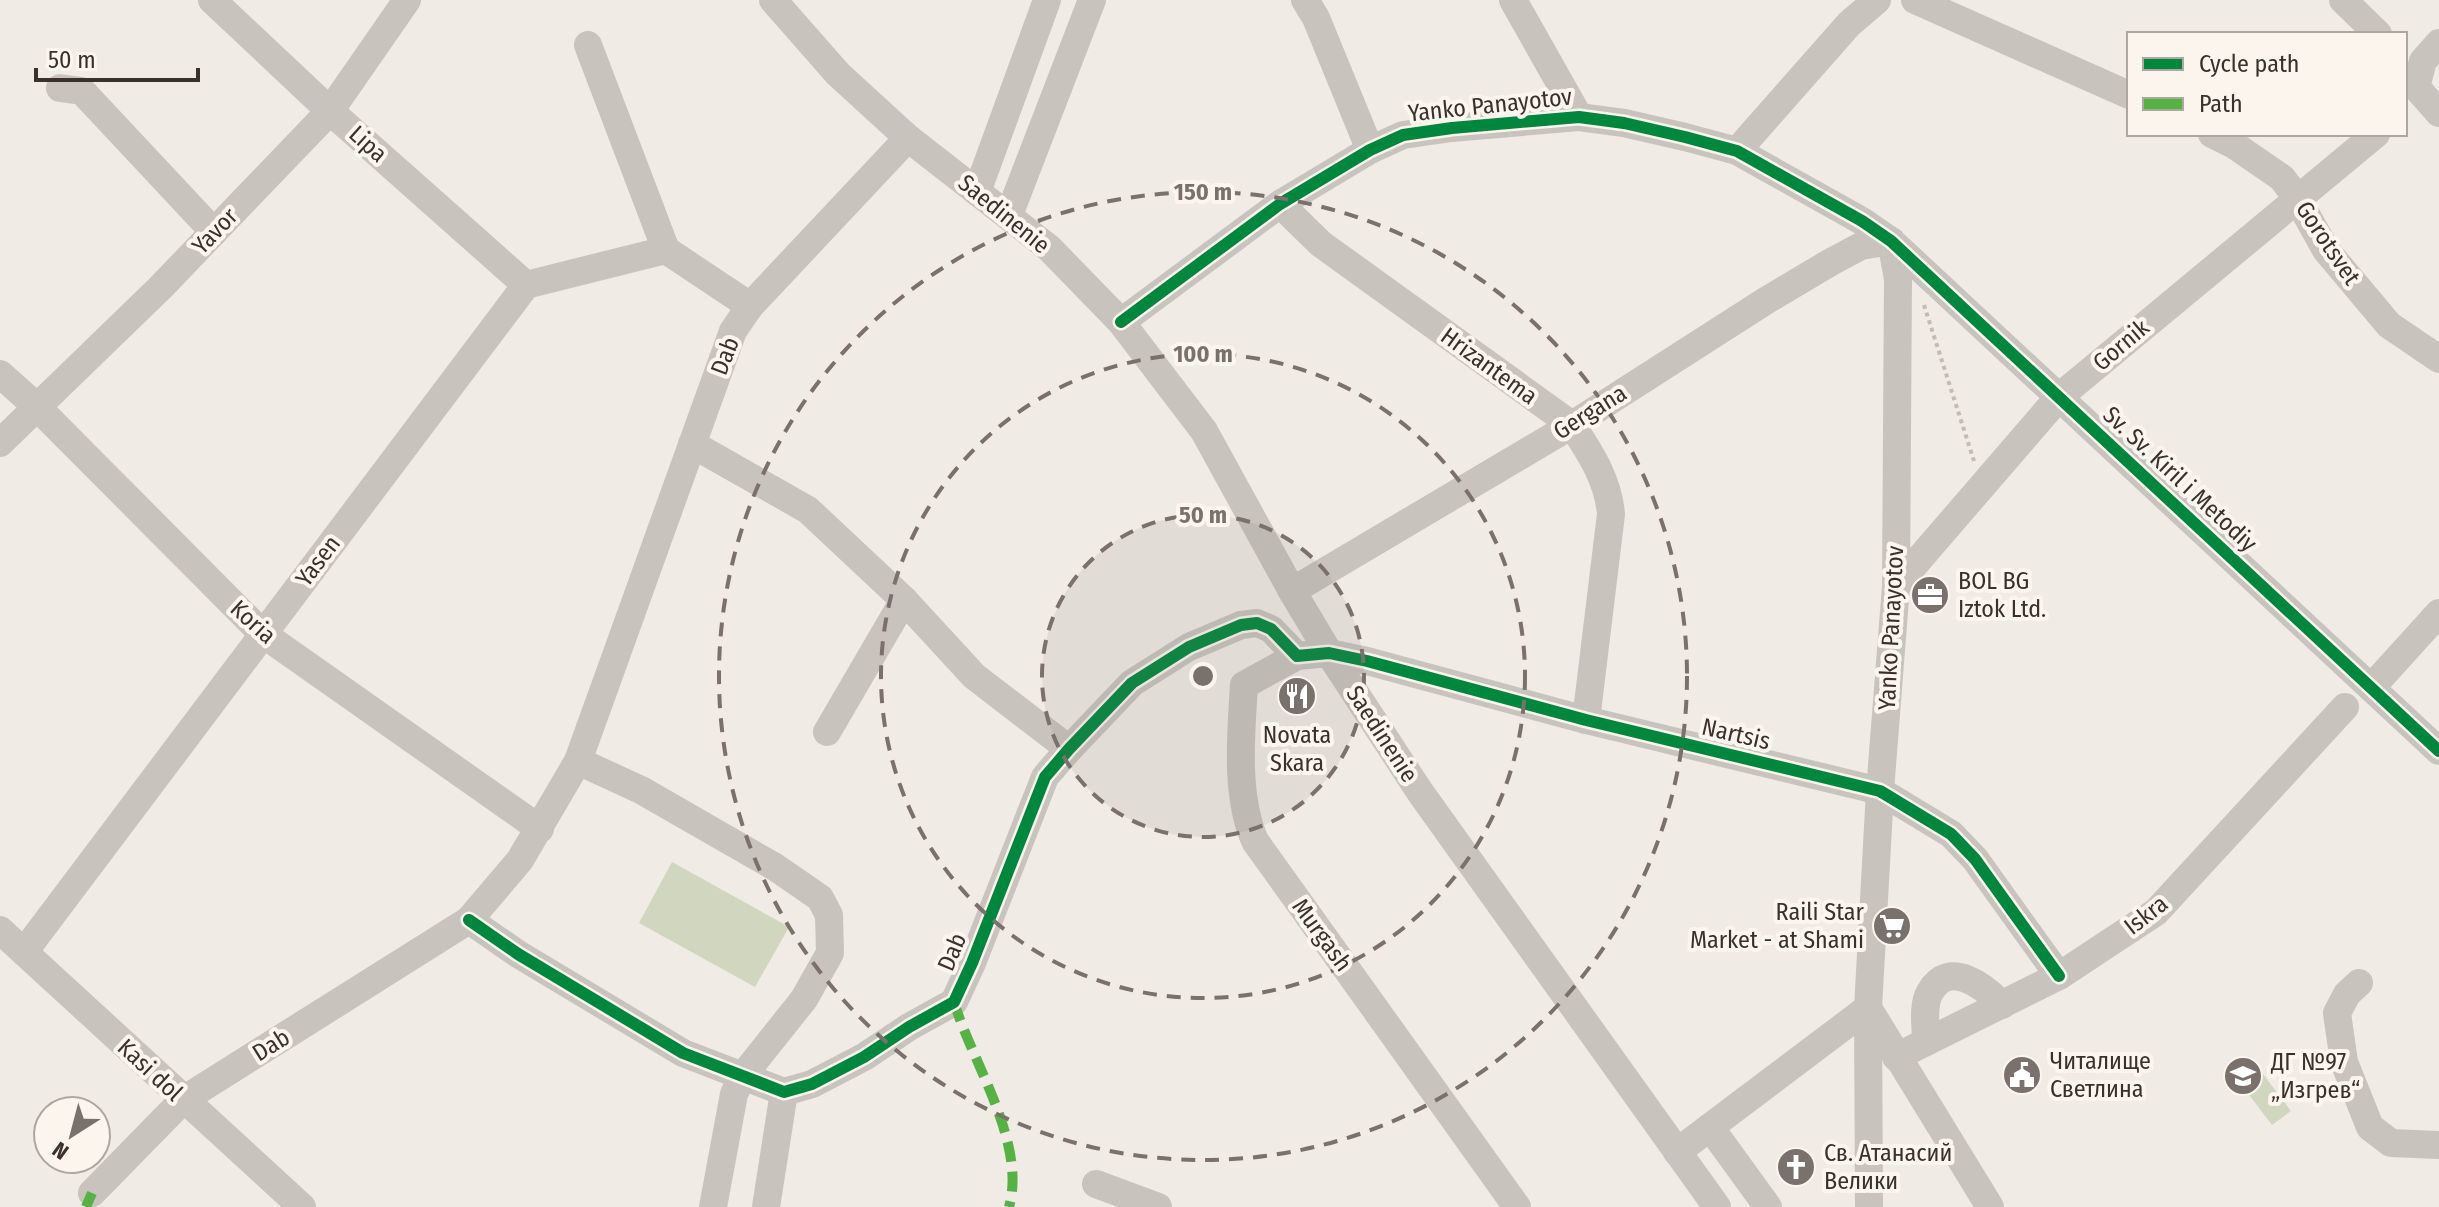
<svg xmlns="http://www.w3.org/2000/svg" width="2439" height="1207" viewBox="0 0 2439 1207" font-family="'Fira Sans Condensed',sans-serif">
	<style>
		.green { fill: #d1d6bf }
		.lines { fill: none; stroke-linecap: round; stroke-linejoin: round }
		.path { stroke: #c2bbb6; stroke-width: 4; stroke-dasharray: 4 4; stroke-linecap: butt }
		.minor { stroke: #c9c3be; stroke-width: 28 }
		.quiet { stroke: #57b246; stroke-width: 10; stroke-dasharray: 20 10; stroke-linecap: butt }
		.cycleway-casing { stroke: #fbf5ee; stroke-width: 17 }
		.cycleway { stroke: #00873e; stroke-width: 12 }
		.ring { fill: none; stroke: #7a716c; stroke-width: 4; stroke-dasharray: 14 10 }
		.labels { text-anchor: middle; stroke-width: 8; stroke-linejoin: round; paint-order: stroke }
		.street-label { font-size: 24px; fill: #3b302b; stroke: #fbf5ee }
		.poi-label { font-size: 24px; fill: #3b302b; stroke: #fbf5ee; text-anchor: start }
		.centre { fill: #7a716c; stroke: #fbf5ee; stroke-width: 4 }
		.ring-label { font-size: 24px; text-anchor: middle; font-weight: bold; fill: #7a716c; stroke: #fbf5ee; stroke-width: 8; stroke-linejoin: round; paint-order: stroke }
	</style>
	<rect width="100%" height="100%" fill="#f0ebe5"/>
	<g class="green">
		<path d="M 672,862 L 789,927 L 755,987 L 639,923 Z"/>
		<path d="M 2253,1061 L 2291,1111 L 2272,1125 L 2234,1075 Z"/>
	</g>
	<g class="lines">
		<path class="path" d="M 1924,305 L 1974,461"/>
		<g class="minor">
			<path d="M 212,0 L 330,111 L 526,285"/>
			<path d="M 773,0 L 838,74 L 908,138 L 1049,248 L 1121,322 L 1204,431 L 1292,591 L 1329,653 L 1420,792 L 1717,1207"/>
			<path d="M 1305,0 L 1316,18 L 1370,150"/>
			<path d="M 1513,0 L 1579,117"/>
			<path d="M 1915,0 L 2129,95"/>
			<path d="M 2343,0 L 2378,34"/>
			<path d="M 2439,43 L 2423,61 L 2416,87 L 2439,113"/>
			<path d="M 588,45 L 666,250 L 750,306"/>
			<path d="M 60,88 L 82,91 L 214,232"/>
			<path d="M 2212,134 L 2234,145 L 2282,178 L 2297,198 L 2326,250 L 2389,325 L 2439,359"/>
			<path d="M 1737,151 L 1849,24 L 1877,0"/>
			<path d="M 977,192 L 1047,0"/>
			<path d="M 1280,204 L 1321,244 L 1572,425 C 1590,453 1608,479 1611,514 L 1586,720"/>
			<path d="M 1009,215 L 1092,0"/>
			<path d="M 1121,322 L 1280,204 L 1370,150 L 1403,135 L 1452,128 L 1579,117 L 1624,123 L 1685,137 L 1737,151 L 1862,221 L 1891,241 L 2439,751"/>
			<path d="M 0,374 L 36,406 L 263,634 L 540,829"/>
			<path d="M 0,443 L 161,287 L 330,111 L 407,0"/>
			<path d="M 692,444 L 808,510 L 904,600 L 974,676 L 1069,749"/>
			<path d="M 1896,586 L 2059,397 L 2376,134"/>
			<path d="M 1292,591 L 1572,425 L 1767,300 L 1831,262 L 1861,246 L 1891,241"/>
			<path d="M 1297,656 L 1244,685 C 1241,734 1235,795 1255,841 L 1517,1207"/>
			<path d="M 2371,688 L 2439,613"/>
			<path d="M 827,732 L 904,600"/>
			<path d="M 578,761 L 641,790 L 775,867 L 820,898 L 829,915 L 830,953 L 804,999 L 742,1077 L 734,1094 L 713,1207"/>
			<path d="M 469,920 L 518,954 L 683,1053 L 784,1092 L 812,1084 L 864,1057 L 909,1027 L 954,1002 L 972,963 L 1045,777 L 1069,749 L 1132,683 L 1189,647 L 1241,625 L 1257,623 L 1271,629 L 1297,656 L 1329,653 L 1367,661 L 1586,720 L 1880,791 L 1951,834 L 1975,859 L 2059,976"/>
			<path d="M 0,930 L 302,1207"/>
			<path d="M 24,952 L 526,285 L 666,250"/>
			<path d="M 2359,983 L 2347,994 L 2337,1013 L 2344,1062 L 2370,1127 L 2391,1143 L 2439,1145"/>
			<path d="M 1926,1042 C 1926,1027 1922,1005 1930,992 C 1949,958 1985,987 2002,1005"/>
			<path d="M 1896,1057 L 2059,976 L 2156,912 L 2345,707"/>
			<path d="M 1710,1127 L 1768,1207"/>
			<path d="M 1677,1152 L 1868,1008 L 1990,1207"/>
			<path d="M 1096,1184 L 1158,1207"/>
			<path d="M 92,1193 L 183,1100 L 469,920 L 520,860 L 578,761 L 733,331 L 750,306 L 908,138"/>
			<path d="M 766,1207 L 784,1092"/>
			<path d="M 1869,1207 L 1868,1008 L 1880,791 L 1896,586 L 1898,279 L 1891,241"/>
		</g>
		<g class="quiet">
			<path d="M 954,1002 C 972,1062 1027,1143 1009,1207"/>
			<path d="M 86,1207 L 92,1193"/>
		</g>
		<defs>
			<g id="cycleway">
				<path d="M 1121,322 L 1280,204 L 1370,150 L 1403,135 L 1452,128 L 1579,117 L 1624,123 L 1685,137 L 1737,151 L 1862,221 L 1891,241 L 2439,751"/>
				<path d="M 469,920 L 518,954 L 683,1053 L 784,1092 L 812,1084 L 864,1057 L 909,1027 L 954,1002 L 972,963 L 1045,777 L 1069,749 L 1132,683 L 1189,647 L 1241,625 L 1257,623 L 1271,629 L 1297,656 L 1329,653 L 1367,661 L 1586,720 L 1880,791 L 1951,834 L 1975,859 L 2059,976"/>
			</g>
		</defs>
		<use href="#cycleway" class="cycleway-casing"/>
		<use href="#cycleway" class="cycleway"/>
	</g>
	<circle cx="1203" cy="676" r="161" fill="#7a716c" fill-opacity=".12"/>
	<g class="ring">
		<circle cx="1203" cy="676" r="161"/>
		<circle cx="1203" cy="676" r="322"/>
		<circle cx="1203" cy="676" r="484"/>
	</g>
	<defs>
		<symbol id="office-disc" viewBox="-11 -11 22 22"><circle r="9.5" fill="#7a716c" stroke="#fbf5ee"/><path d="M-6-3h4V-5.5h4V-3h4V5H-6ZM-1-4.5V-3h2v-1.5ZM-6 0V1H6V0Z" fill="#fff"/></symbol>
		<symbol id="restaurant-disc" viewBox="-11 -11 22 22"><circle r="9.5" fill="#7a716c" stroke="#fbf5ee"/><path d="M-5-6h1v4h1v-4h1v4h1v-4h1v5L-1.5 .5V6h-2V.5L-5-1ZM5-6V6H3V1.5H1.5Q1.5-4 5-6Z" fill="#fff"/></symbol>
		<symbol id="supermarket-disc" viewBox="-11 -11 22 22"><circle r="9.5" fill="#7a716c" stroke="#fbf5ee"/><path d="M-6-5.5h2.5l.6 2H6L4.5 2H-2.5L-4.4-4H-6ZM-1.5 3.2a1.3 1.3 0 1 0 .1 0ZM3 3.2a1.3 1.3 0 1 0 .1 0Z" fill="#fff"/></symbol>
		<symbol id="civic-disc" viewBox="-11 -11 22 22"><circle r="9.5" fill="#7a716c" stroke="#fbf5ee"/><path d="M-.6-6.5H3V-4.5H.6V-3L4-1V1h2V6H-6V1h2V-1L-.6-3ZM-1.2 2.5V6h2.4V2.5Z" fill="#fff"/></symbol>
		<symbol id="school-disc" viewBox="-11 -11 22 22"><circle r="9.5" fill="#7a716c" stroke="#fbf5ee"/><path d="M0-5L7-2L0 1L-7-2ZM-4 1L0 2.5L4 1V4Q0 6-4 4Z" fill="#fff"/></symbol>
		<symbol id="church-disc" viewBox="-11 -11 22 22"><circle r="9.5" fill="#7a716c" stroke="#fbf5ee"/><path d="M-1.2-6h2.4v3.5h3.3v2.4h-3.3V6h-2.4V-.1h-3.3v-2.4h3.3Z" fill="#fff"/></symbol>
	</defs>
	<g fill-rule="evenodd">
		<use href="#office-disc" x="1908" y="573" width="44" height="44"/>
		<use href="#restaurant-disc" x="1275" y="674" width="44" height="44"/>
		<use href="#supermarket-disc" x="1870" y="904" width="44" height="44"/>
		<use href="#civic-disc" x="2000" y="1053" width="44" height="44"/>
		<use href="#school-disc" x="2221" y="1054" width="44" height="44"/>
		<use href="#church-disc" x="1774" y="1145" width="44" height="44"/>
	</g>
	<g class="labels">
		<g class="street-label">
			<text transform="translate(1490 105) rotate(-6)" y="8">Yanko Panayotov</text>
			<text transform="translate(368 144) rotate(42)" y="8">Lipa</text>
			<text transform="translate(1004 214) rotate(39)" y="8">Saedinenie</text>
			<text transform="translate(215 231) rotate(-46)" y="8">Yavor</text>
			<text transform="translate(2328 243) rotate(56)" y="8">Gorotsvet</text>
			<text transform="translate(2121 345) rotate(-40)" y="8">Gornik</text>
			<text transform="translate(725 356) rotate(-69)" y="8">Dab</text>
			<text transform="translate(1489 366) rotate(36)" y="8">Hrizantema</text>
			<text transform="translate(1590 412) rotate(-32)" y="8">Gergana</text>
			<text transform="translate(2180 479) rotate(43)" y="8">Sv. Sv. Kiril i Metodiy</text>
			<text transform="translate(318 561) rotate(-53)" y="8">Yasen</text>
			<text transform="translate(253 622) rotate(42)" y="8">Koria</text>
			<text transform="translate(1891 628) rotate(-87)" y="8">Yanko Panayotov</text>
			<text transform="translate(1382 734) rotate(57)" y="8">Saedinenie</text>
			<text transform="translate(1736 734) rotate(13)" y="8">Nartsis</text>
			<text transform="translate(2146 915) rotate(-38)" y="8">Iskra</text>
			<text transform="translate(1322 935) rotate(54)" y="8">Murgash</text>
			<text transform="translate(952 952) rotate(-67)" y="8">Dab</text>
			<text transform="translate(271 1045) rotate(-32)" y="8">Dab</text>
			<text transform="translate(150 1070) rotate(43)" y="8">Kasi dol</text>
		</g>
		<g class="poi-label">
			<text x="1958" y="589">BOL BG<tspan x="1958" dy="28">Iztok Ltd.</tspan></text>
			<text x="1297" y="743" text-anchor="middle">Novata<tspan x="1297" dy="28">Skara</tspan></text>
			<text x="1864" y="920" text-anchor="end">Raili Star<tspan x="1864" dy="28">Market - at Shami</tspan></text>
			<text x="2050" y="1069">Читалище<tspan x="2050" dy="28">Светлина</tspan></text>
			<text x="2271" y="1070">ДГ №97<tspan x="2271" dy="28">„Изгрев“</tspan></text>
			<text x="1824" y="1161">Св. Атанасий<tspan x="1824" dy="28">Велики</tspan></text>
		</g>
	</g>
	<circle cx="1203" cy="676" r="12" class="centre"/>
	<g class="ring-label">
		<text x="1203" y="200">150 m</text>
		<text x="1203" y="362">100 m</text>
		<text x="1203" y="523">50 m</text>
	</g>
	<rect x="2127" y="32" width="280" height="104" fill="#fbf5ee" stroke="#aea6a0" stroke-width="2"/>
	<rect x="2143" y="58" width="40" height="12" fill="#00873e" stroke="#aea6a0" stroke-width="2"/>
	<text x="2199" y="72" font-size="24" fill="#3b302b">Cycle path</text>
	<rect x="2143" y="98" width="40" height="12" fill="#57b246" stroke="#aea6a0" stroke-width="2"/>
	<text x="2199" y="112" font-size="24" fill="#3b302b">Path</text>
	<g transform="translate(72 1135) rotate(216)"><circle r="38" fill="#fbf5ee" stroke="#aea6a0" stroke-width="2"/>
	<path d="M0-6L14 30L0 20L-14 30Z" fill="#7a716c"/>
	<text y="-12" font-size="22" font-weight="bold" text-anchor="middle" fill="#3b302b">N</text>
	</g>
	<path d="M36 68v12h162v-12" fill="none" stroke="#3b302b" stroke-width="4"/>
	<text x="48" y="68" font-size="24" fill="#3b302b" stroke="#fbf5ee" stroke-width="6" paint-order="stroke">50 m</text>
</svg>
